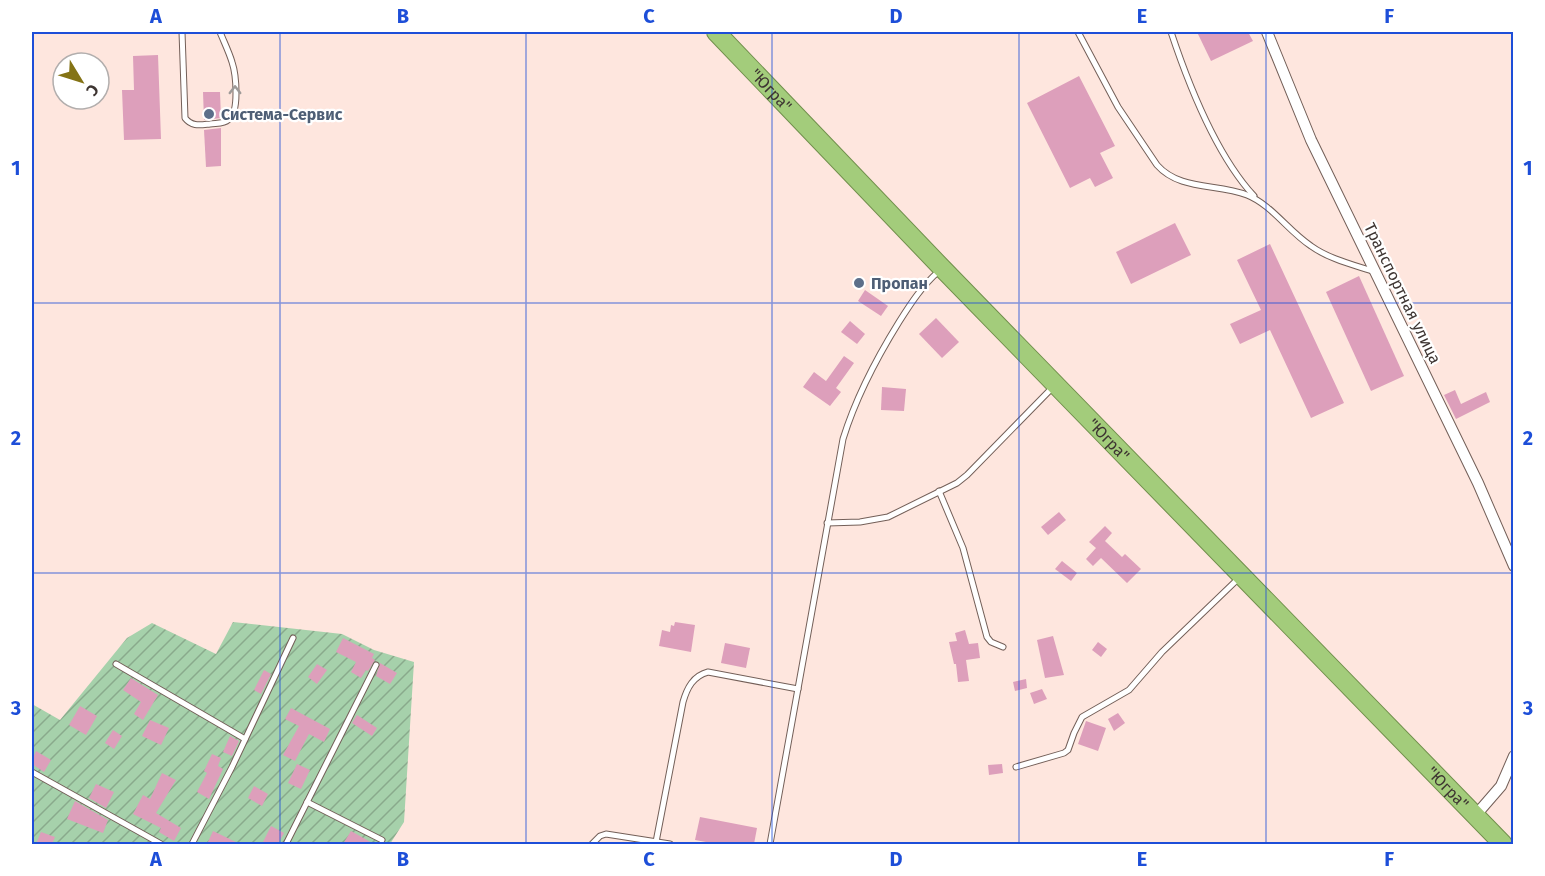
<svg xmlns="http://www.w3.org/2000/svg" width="1545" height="876" viewBox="0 0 1545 876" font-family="'Fira Sans',sans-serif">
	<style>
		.garden { fill: url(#garden-furrows) }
		.building { fill: #dd9fbb }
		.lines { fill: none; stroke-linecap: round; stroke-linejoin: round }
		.service-casing { stroke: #735f58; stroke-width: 7 }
		.minor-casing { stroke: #735f58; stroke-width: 12 }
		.trunk-casing { stroke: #718f4c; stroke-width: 20 }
		.service { stroke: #fff; stroke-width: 5 }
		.minor { stroke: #fff; stroke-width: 10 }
		.trunk { stroke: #a3cc7b; stroke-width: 18 }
		.oneway { stroke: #9e9a98 }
		.grid { fill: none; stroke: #1d4ed8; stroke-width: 1.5; stroke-opacity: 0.55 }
		.service-dot { fill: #5c6f8a; stroke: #fff; stroke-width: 2 }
		.labels { text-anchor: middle; stroke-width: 4.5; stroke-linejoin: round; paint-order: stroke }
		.street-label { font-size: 16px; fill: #3e3532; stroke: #fff }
		.service-label { font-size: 16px; font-weight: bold; fill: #4e5e75; stroke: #fff; text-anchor: start }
		.neatline { fill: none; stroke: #1d4ed8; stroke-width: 2 }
		.grid-label { font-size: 20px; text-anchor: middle; font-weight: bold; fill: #1d4ed8 }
	</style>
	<defs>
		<pattern id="garden-furrows" width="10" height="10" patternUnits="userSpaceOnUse" patternTransform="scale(1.5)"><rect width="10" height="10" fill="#a6d1ab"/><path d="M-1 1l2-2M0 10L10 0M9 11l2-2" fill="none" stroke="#89aa8c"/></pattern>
	</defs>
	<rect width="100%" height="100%" fill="#fee6de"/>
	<path class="garden" d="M 233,622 L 342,634 L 374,650 L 414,662 L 404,822 L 390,844 L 32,844 L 32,704 L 60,720 L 127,638 L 152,623 L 216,654 Z"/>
	<g class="building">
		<path d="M 1197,32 L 1248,32 L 1253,41 L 1211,61 Z"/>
		<path d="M 158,55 L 161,139 L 124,140 L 122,90 L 134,90 L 133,56 Z"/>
		<path d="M 1079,76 L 1115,146 L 1100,153 L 1113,178 L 1095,187 L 1090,178 L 1070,188 L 1027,103 Z"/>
		<path d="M 203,92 L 220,92 L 221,118 L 204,120 Z"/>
		<path d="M 221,128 L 221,166 L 206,167 L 204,130 Z"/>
		<path d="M 1175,223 L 1191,255 L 1131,284 L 1116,252 Z"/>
		<path d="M 1270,244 L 1344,403 L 1311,418 L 1270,330 L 1240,344 L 1230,324 L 1261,310 L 1237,260 Z"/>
		<path d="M 1359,276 L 1404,376 L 1371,391 L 1326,292 Z"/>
		<path d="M 865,290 L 888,306 L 881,316 L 858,301 Z"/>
		<path d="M 936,318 L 959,342 L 942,358 L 919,334 Z"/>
		<path d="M 850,321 L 865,334 L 857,344 L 841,332 Z"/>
		<path d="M 844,356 L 854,363 L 836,388 L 841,392 L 830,406 L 803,387 L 814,372 L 826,381 Z"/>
		<path d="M 882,387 L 906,389 L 904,411 L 881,410 Z"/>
		<path d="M 1455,390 L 1461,404 L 1486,392 L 1490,402 L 1456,419 L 1444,395 Z"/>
		<path d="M 1059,512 L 1066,520 L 1048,535 L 1041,527 Z"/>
		<path d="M 1105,526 L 1112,533 L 1105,541 L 1122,557 L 1125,554 L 1141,569 L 1127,583 L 1101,558 L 1093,566 L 1086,559 L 1096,548 L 1089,542 Z"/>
		<path d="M 1062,561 L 1077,573 L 1071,581 L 1055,569 Z"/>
		<path d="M 675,622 L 695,625 L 691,652 L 659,646 L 662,630 L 670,632 L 671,625 L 674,626 Z"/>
		<path d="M 965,630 L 969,644 L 978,643 L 980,658 L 966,660 L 969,681 L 958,682 L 956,664 L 954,664 L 949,642 L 957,641 L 955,633 Z"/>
		<path d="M 1053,636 L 1064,675 L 1045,678 L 1037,640 Z"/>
		<path d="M 343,638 L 374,654 L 372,658 L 375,660 L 368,671 L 366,670 L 361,678 L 351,672 L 356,662 L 336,652 Z"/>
		<path d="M 1098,642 L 1107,649 L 1101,657 L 1092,650 Z"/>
		<path d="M 725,643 L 750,648 L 746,668 L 721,663 Z"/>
		<path d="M 380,663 L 397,673 L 390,684 L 376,676 Z"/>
		<path d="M 317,664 L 327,670 L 317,684 L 308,677 Z"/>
		<path d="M 264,670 L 271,674 L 261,694 L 254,690 Z"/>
		<path d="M 131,678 L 158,695 L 143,720 L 134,714 L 141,702 L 123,690 Z"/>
		<path d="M 1026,679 L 1027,688 L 1015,691 L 1013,682 Z"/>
		<path d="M 1042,689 L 1047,699 L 1034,704 L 1030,693 Z"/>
		<path d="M 80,706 L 97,716 L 86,735 L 69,725 Z"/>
		<path d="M 291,708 L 330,729 L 324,742 L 309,734 L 295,761 L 283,755 L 299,726 L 285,719 Z"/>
		<path d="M 1118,713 L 1125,723 L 1114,731 L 1108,719 Z"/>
		<path d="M 357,715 L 377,728 L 372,736 L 352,723 Z"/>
		<path d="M 150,720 L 169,728 L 161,745 L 142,736 Z"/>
		<path d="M 1086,721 L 1106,728 L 1098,751 L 1078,744 Z"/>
		<path d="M 113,730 L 122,736 L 114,749 L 105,743 Z"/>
		<path d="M 230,736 L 239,741 L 232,756 L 223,752 Z"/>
		<path d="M 36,751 L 51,760 L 44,772 L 32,764 L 32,760 Z"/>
		<path d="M 212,754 L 221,758 L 218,766 L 223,769 L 209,799 L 197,792 L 207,773 L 204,771 Z"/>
		<path d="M 297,764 L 310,770 L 301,789 L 288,783 Z"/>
		<path d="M 1002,764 L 1003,773 L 989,775 L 988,765 Z"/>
		<path d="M 162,773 L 176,780 L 156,813 L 181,828 L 174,841 L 159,832 L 161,828 L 133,814 L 143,795 L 150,799 Z"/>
		<path d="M 96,784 L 114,792 L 106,808 L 89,798 Z"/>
		<path d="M 254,786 L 268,794 L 262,806 L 248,798 Z"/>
		<path d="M 75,801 L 108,820 L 103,833 L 67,819 Z"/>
		<path d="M 700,817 L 757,828 L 754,844 L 717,844 L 695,840 Z"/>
		<path d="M 271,826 L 284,833 L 278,844 L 262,844 Z"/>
		<path d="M 213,831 L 240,844 L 207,844 Z"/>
		<path d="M 351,831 L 374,844 L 343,844 Z"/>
		<path d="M 41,832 L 55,837 L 52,844 L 36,844 Z"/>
	</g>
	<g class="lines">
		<defs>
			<g id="service">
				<path d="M 182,32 L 185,118 C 192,127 200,125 210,124 C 216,123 224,124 228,120 C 240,113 236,74 232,62 C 229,52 224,42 220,32"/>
				<path d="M 1078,32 L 1118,107 L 1157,165 C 1180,191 1217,183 1247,195 C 1272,205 1288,231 1311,246 C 1329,259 1354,265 1375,272"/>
				<path d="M 1171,32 C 1188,83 1217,156 1254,196"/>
				<path d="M 939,491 L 963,548 L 987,637 L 991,642 L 1003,647"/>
				<path d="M 827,523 L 860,522 L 888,517 L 957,483 L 967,475 L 1054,386"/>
				<path d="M 116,664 L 245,739"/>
				<path d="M 1016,767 L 1064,753 L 1068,750 L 1074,733 L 1082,717 L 1129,690 L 1162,652 L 1240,577"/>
				<path d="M 32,772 L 161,844"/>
				<path d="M 307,802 L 382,840"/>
				<path d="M 656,842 L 683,702 C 687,688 693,676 708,672 L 798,689"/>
				<path d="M 192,844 L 232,767 L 293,638"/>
				<path d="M 286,844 L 376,665"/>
				<path d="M 592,844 L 600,836 L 606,834 L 670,844"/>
				<path d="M 770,844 L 843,439 C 856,397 876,359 899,322 C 911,303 922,286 939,271"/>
			</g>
			<g id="minor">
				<path d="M 1267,32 L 1311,140 L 1478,483 L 1514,566"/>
				<path d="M 1475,816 L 1501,786 L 1514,756"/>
			</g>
			<g id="trunk">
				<path id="s1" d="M 716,32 L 942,268 L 1503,844"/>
			</g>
		</defs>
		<use href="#service" class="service-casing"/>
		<use href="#minor" class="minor-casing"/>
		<use href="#trunk" class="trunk-casing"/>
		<use href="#service" class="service"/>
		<use href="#minor" class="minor"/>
		<use href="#trunk" class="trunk"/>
	</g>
	<defs><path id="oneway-chevron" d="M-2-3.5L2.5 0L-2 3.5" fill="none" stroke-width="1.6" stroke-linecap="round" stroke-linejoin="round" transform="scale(1.5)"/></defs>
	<use class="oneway" href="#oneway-chevron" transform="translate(235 90) rotate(-90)"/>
	<path class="grid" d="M 280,32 L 280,844M 526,32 L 526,844M 772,32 L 772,844M 1019,32 L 1019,844M 1266,32 L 1266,844M 32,303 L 1514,303M 32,573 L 1514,573"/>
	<g class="service-dot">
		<circle cx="209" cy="114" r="6"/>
		<circle cx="859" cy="283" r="6"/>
	</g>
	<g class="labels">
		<g class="street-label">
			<text dy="6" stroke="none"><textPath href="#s1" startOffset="80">"Югра"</textPath></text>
			<text transform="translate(1403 293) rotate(64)" y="6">Транспортная улица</text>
			<text dy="6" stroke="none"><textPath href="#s1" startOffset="566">"Югра"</textPath></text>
			<text dy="6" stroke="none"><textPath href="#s1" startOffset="1052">"Югра"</textPath></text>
		</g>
		<g class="service-label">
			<text x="221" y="120">Система-Сервис</text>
			<text x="871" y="289">Пропан</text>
		</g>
	</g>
	<rect width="1545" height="876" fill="none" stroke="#ffffff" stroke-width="66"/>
	<g transform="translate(81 81) rotate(128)"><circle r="28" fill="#ffffff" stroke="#b2aead" stroke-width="1.5"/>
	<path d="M0-4.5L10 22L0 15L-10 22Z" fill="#847315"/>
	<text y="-9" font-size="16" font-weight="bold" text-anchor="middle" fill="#3e3532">С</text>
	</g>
	<rect x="33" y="33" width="1479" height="810" class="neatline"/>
	<g class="grid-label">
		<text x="156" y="23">A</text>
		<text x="403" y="23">B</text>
		<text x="649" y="23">C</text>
		<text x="896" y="23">D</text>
		<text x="1142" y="23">E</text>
		<text x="1389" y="23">F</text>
		<text x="16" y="175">1</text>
		<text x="1528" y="175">1</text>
		<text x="16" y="445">2</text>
		<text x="1528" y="445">2</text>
		<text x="16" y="715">3</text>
		<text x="1528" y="715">3</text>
		<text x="156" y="866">A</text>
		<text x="403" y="866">B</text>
		<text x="649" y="866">C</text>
		<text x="896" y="866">D</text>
		<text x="1142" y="866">E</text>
		<text x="1389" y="866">F</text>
	</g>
</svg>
